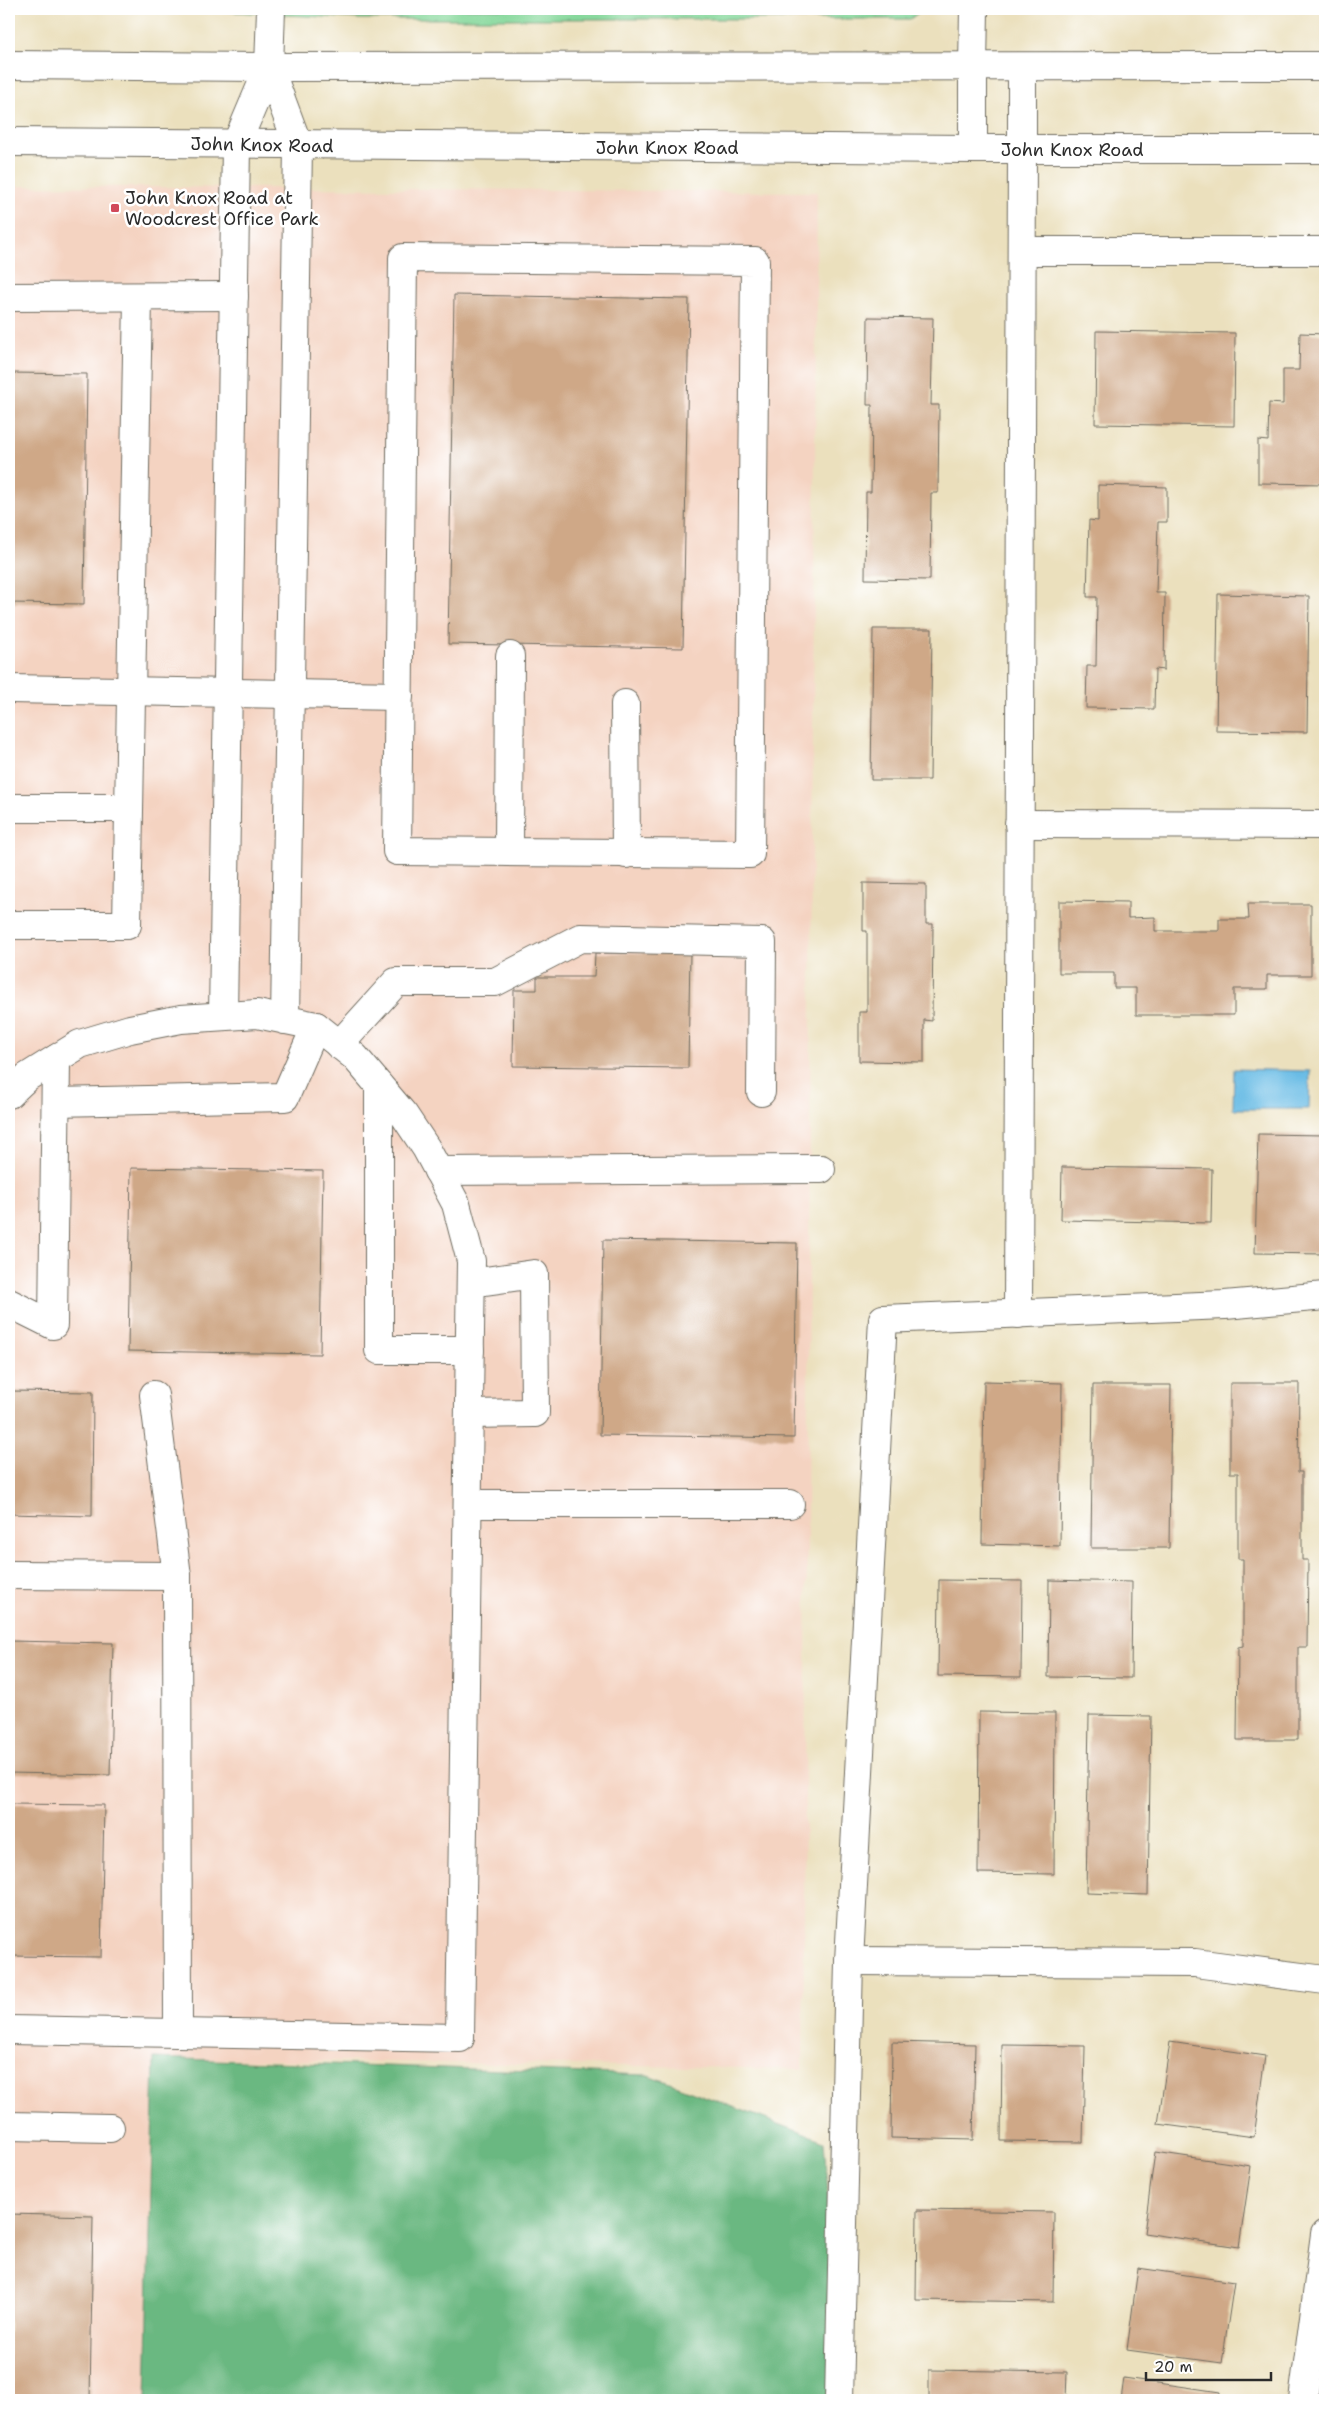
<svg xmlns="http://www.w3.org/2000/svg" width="1334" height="2409" viewBox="0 0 1334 2409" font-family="'Shantell Sans',sans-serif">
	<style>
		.built { fill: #f4d3c1 }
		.green { fill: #83d799; stroke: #578162 }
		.forest { fill: #6ab881; stroke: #4a7256 }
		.water { fill: #69bce5; stroke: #4a7488 }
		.building { fill: #cfa887 }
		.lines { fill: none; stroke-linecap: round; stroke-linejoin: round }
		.minor-casing { stroke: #6e6a5e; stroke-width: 30 }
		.major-casing { stroke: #6e6a5e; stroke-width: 30 }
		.minor { stroke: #fff; stroke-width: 28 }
		.major { stroke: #fff; stroke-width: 28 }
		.poi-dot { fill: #d1495b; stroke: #fff; stroke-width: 2 }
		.labels { text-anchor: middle; stroke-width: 5; stroke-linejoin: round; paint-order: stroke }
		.street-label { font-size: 18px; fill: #2b2b2b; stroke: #fff }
		.poi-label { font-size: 18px; fill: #2b2b2b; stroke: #fff; text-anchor: start }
	</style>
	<rect width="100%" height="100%" fill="#fff"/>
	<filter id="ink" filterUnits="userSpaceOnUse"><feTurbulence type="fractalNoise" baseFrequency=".02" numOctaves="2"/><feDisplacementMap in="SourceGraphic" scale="10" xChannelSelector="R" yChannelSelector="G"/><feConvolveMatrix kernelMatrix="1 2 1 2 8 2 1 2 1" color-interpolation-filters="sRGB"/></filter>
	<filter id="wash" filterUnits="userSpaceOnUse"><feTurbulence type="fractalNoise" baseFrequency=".0096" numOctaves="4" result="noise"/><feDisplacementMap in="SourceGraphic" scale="20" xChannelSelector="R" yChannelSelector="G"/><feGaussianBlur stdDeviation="1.12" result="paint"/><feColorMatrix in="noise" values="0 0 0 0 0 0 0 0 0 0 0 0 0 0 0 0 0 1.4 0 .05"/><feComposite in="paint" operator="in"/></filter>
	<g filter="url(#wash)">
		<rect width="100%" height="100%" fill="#ebe0bd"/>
		<path class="built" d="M 9,186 L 817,192 L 803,2069 L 154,2058 L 146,2400 L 9,2400 Z"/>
		<path class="green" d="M 179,9 L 924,9 L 910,19 L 359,19 Z"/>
		<path class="forest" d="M 154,2058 L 648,2075 L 824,2141 L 843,2400 L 146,2400 Z"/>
		<path class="water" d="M 1234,1069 L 1310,1071 L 1309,1109 L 1233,1109 Z"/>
		<g id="blocks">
			<g class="building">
				<path d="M 454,295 L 689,299 L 683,648 L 448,644 Z"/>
				<path d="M 868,317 L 933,318 L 931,405 L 939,405 L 938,493 L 931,493 L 930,580 L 865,579 L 866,492 L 871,492 L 872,405 L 867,405 Z"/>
				<path d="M 1096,331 L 1235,333 L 1234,426 L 1095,424 Z"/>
				<path d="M 1300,333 L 1325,334 L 1325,484 L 1258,483 L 1258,440 L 1268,441 L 1269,403 L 1283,404 L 1283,370 L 1299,370 Z"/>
				<path d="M 9,373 L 87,374 L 84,604 L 9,603 Z"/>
				<path d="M 1098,485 L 1167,487 L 1167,522 L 1158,522 L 1156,593 L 1165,593 L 1164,670 L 1155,669 L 1154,709 L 1086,708 L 1087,666 L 1096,666 L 1097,597 L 1087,597 L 1089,520 L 1098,521 Z"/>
				<path d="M 1218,594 L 1309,596 L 1307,732 L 1216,731 Z"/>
				<path d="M 873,629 L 932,629 L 930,780 L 871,780 Z"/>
				<path d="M 863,883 L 926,884 L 926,924 L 933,924 L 932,1021 L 924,1020 L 924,1062 L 859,1061 L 859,1012 L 867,1012 L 867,931 L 863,931 Z"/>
				<path d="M 1059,901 L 1128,902 L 1128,918 L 1155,917 L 1155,931 L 1219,931 L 1219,919 L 1249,919 L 1248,904 L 1311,904 L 1311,975 L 1267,975 L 1267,989 L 1234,989 L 1234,1015 L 1136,1015 L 1136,988 L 1114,988 L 1114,973 L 1059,973 Z"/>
				<path d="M 595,953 L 690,953 L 688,1068 L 513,1066 L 514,990 L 537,990 L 537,977 L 594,977 Z"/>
				<path d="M 1258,1134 L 1325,1135 L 1325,1254 L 1255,1253 Z"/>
				<path d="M 1062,1167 L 1212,1169 L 1211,1223 L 1061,1220 Z"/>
				<path d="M 131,1168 L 323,1171 L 320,1354 L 128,1351 Z"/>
				<path d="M 603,1240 L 797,1243 L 794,1438 L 600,1435 Z"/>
				<path d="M 984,1381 L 1062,1383 L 1060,1546 L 982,1544 Z"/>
				<path d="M 1230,1383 L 1299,1383 L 1298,1472 L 1302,1472 L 1302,1560 L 1308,1560 L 1307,1647 L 1298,1647 L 1298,1740 L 1237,1740 L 1238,1647 L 1243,1646 L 1243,1559 L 1238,1559 L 1238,1473 L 1230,1473 Z"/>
				<path d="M 1093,1385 L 1171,1385 L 1169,1548 L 1091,1548 Z"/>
				<path d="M 9,1391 L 93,1392 L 92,1516 L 9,1514 Z"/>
				<path d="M 939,1580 L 1022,1581 L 1021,1677 L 938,1676 Z"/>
				<path d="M 1049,1580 L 1132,1582 L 1131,1678 L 1048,1677 Z"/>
				<path d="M 9,1641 L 113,1643 L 110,1775 L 9,1773 Z"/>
				<path d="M 979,1712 L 1055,1713 L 1054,1874 L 978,1873 Z"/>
				<path d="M 1089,1715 L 1151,1716 L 1148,1895 L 1086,1893 Z"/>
				<path d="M 9,1804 L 104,1805 L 101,1957 L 9,1956 Z"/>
				<path d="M 892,2042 L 975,2044 L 973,2140 L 891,2138 Z"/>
				<path d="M 1170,2042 L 1265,2056 L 1254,2137 L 1158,2124 Z"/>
				<path d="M 1002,2045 L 1085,2046 L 1083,2142 L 1001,2141 Z"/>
				<path d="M 1155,2152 L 1251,2166 L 1239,2247 L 1144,2233 Z"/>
				<path d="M 917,2210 L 1054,2212 L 1053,2302 L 916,2300 Z"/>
				<path d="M 9,2214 L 93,2216 L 90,2400 L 9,2400 Z"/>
				<path d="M 1138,2268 L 1234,2282 L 1222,2363 L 1127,2350 Z"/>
				<path d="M 929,2370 L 1067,2372 L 1066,2400 L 929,2400 Z"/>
				<path d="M 1124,2378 L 1220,2392 L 1219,2400 L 1121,2400 Z"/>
			</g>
		</g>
	</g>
	<g filter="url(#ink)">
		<use href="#blocks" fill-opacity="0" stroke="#6e6a5e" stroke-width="1"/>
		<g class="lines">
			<defs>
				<g id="minor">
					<path d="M 269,67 L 298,145 L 285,1020"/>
					<path d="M 973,67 L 974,9"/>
					<path d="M 1022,251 L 1325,251"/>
					<path d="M 403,258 L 755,261 L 750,854 L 397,851 Z"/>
					<path d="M 9,297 L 234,296"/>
					<path d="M 9,689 L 399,696"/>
					<path d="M 625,704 L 626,854"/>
					<path d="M 9,808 L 128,808"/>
					<path d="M 1019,824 L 1325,825"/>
					<path d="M 509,852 L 510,656"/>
					<path d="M 9,925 L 127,925 L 138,297"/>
					<path d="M 223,1016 L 236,145 L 269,67 L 271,9"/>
					<path d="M 339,1045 L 396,982 L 495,982 L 580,938 L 762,942 L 761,1092"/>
					<path d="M 379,1086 L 379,1350 L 470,1350"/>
					<path d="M 9,1094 L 27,1077 L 80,1044 L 130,1029 L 181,1019 L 257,1014 L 316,1026 L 355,1057 L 404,1115 L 426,1148 L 456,1204 L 471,1261 L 460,2038 L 9,2030"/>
					<path d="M 56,1102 L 285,1097 L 316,1026"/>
					<path d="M 438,1171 L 821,1169"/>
					<path d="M 9,1303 L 53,1325 L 56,1059"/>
					<path d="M 1018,1314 L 1022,150"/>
					<path d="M 154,1395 L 177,1576 L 178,2033"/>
					<path d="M 469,1414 L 535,1413 L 534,1274 L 471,1283"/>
					<path d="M 468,1504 L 790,1504"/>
					<path d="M 9,1575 L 177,1576"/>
					<path d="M 849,1961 L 1195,1963 L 1325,1980"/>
					<path d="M 9,2126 L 110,2128"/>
					<path d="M 839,2400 L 849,1961 L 883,1319 L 1225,1305 L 1325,1296"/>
					<path d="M 1303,2400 L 1325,2234"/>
				</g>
				<g id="major">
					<path d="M 9,65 L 269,67 L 1325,66"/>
					<path d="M 9,142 L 973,149 L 1325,149"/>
					<path d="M 973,149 L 973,67"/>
					<path d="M 1022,150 L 1022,67"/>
				</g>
			</defs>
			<use href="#minor" class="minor-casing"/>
			<use href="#major" class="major-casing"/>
			<use href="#minor" class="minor"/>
			<use href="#major" class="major"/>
		</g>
	</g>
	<rect class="poi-dot" x="110" y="203" width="10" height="10" rx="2.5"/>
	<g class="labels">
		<g class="street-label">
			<text transform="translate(262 145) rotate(1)" y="6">John Knox Road</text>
			<text x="667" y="154">John Knox Road</text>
			<text x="1072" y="156">John Knox Road</text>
		</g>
		<g class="poi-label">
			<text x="125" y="204">John Knox Road at<tspan x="125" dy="21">Woodcrest Office Park</tspan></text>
		</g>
	</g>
	<rect width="1334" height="2409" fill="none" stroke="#fff" stroke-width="30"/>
	<path d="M1146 2372v8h125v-8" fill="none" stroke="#2b2b2b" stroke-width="2.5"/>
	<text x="1154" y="2372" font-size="15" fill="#2b2b2b" stroke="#ffffff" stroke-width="4" paint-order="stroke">20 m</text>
</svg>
